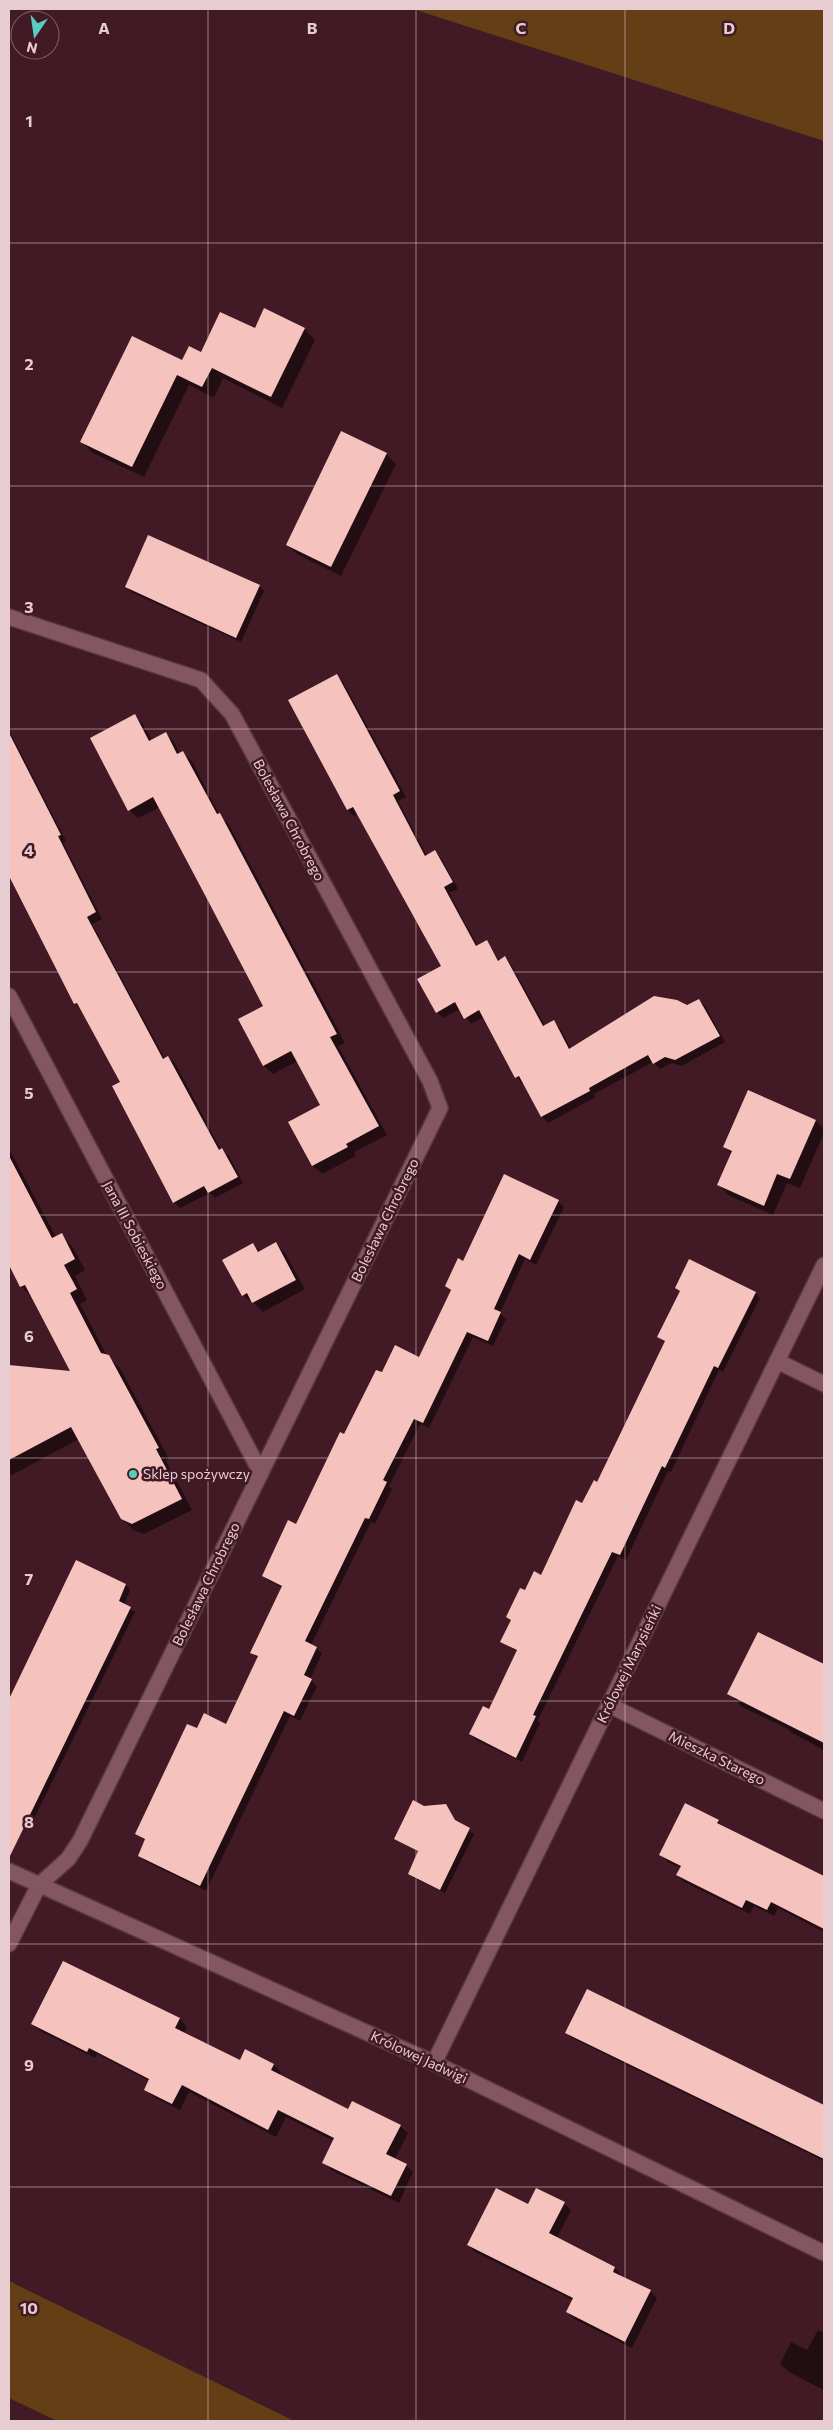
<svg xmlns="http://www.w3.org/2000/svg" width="833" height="2430" viewBox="0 0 833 2430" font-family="Commissioner,sans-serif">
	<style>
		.green { fill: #643e15 }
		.shadow { fill: #0007 }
		.building { fill: #f6c2bd }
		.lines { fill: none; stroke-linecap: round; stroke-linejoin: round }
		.street-casing { stroke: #573741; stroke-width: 18 }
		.street { stroke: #835661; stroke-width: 15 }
		.grid { fill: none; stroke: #e7ccd2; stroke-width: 1; stroke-opacity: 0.55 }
		.poi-dot { fill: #59cebf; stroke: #411a25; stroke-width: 2 }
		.labels { text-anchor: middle; stroke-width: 5; stroke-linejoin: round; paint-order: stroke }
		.street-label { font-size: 14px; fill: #e7ccd2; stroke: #411a25 }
		.poi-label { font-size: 14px; fill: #e7ccd2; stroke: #411a25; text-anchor: start }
		.grid-label { font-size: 16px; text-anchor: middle; font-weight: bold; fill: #e7ccd2; stroke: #411a25; stroke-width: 5; stroke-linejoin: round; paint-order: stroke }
	</style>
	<rect width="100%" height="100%" fill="#411a25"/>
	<g class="green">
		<path d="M 413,9 L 824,9 L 824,141 Z"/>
		<path d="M 9,2281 L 294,2421 L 57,2421 L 9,2398 Z"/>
	</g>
	<g class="shadow">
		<path d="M 304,329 L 315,340 L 282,408 L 223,378 L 214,398 L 189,385 L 144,477 L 93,453 L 82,442 L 183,361 L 202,353 Z"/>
		<path d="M 342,433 L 386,454 L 396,464 L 341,576 L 297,554 L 287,545 Z"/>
		<path d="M 259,586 L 264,591 L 241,642 L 131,592 L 127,587 Z"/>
		<path d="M 336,676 L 343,682 L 406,797 L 398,801 L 427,856 L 435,852 L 441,858 L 458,889 L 449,893 L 478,947 L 486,942 L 500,961 L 505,958 L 511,964 L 545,1026 L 553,1022 L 560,1028 L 571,1049 L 699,1000 L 705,1006 L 725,1042 L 682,1066 L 672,1063 L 660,1069 L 653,1062 L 594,1094 L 596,1097 L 548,1123 L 542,1117 L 524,1083 L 522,1084 L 516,1077 L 484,1017 L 471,1024 L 460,1009 L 443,1018 L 437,1012 L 442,966 L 358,813 L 354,816 L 348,810 Z"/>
		<path d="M 135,716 L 143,724 L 152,741 L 166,733 L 174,742 L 180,754 L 183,753 L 192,761 L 220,816 L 228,823 L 345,1043 L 338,1046 L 387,1135 L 354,1152 L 356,1156 L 322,1174 L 313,1166 L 290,1123 L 322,1106 L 298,1061 L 273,1074 L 264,1066 L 240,1020 L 265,1007 L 160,807 L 138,818 L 129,810 Z"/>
		<path d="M 9,730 L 66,841 L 63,843 L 102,919 L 92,924 L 165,1059 L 168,1057 L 175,1063 L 221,1150 L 229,1156 L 243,1183 L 215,1198 L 210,1193 L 180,1208 L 174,1202 L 122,1083 L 82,1010 L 75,1004 L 9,873 Z"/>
		<path d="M 816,1121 L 824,1129 L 824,1133 L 800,1188 L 787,1183 L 773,1215 L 728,1195 L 719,1185 L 732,1154 L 725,1147 Z"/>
		<path d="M 9,1149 L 56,1237 L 61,1235 L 72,1246 L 85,1270 L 75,1276 L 87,1300 L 80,1304 L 107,1356 L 120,1368 L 169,1459 L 166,1461 L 192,1510 L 144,1534 L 133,1530 L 122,1518 L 79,1439 L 12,1475 L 9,1474 L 9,1370 L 15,1367 L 72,1372 L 32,1297 L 21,1286 L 9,1262 L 12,1261 L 9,1254 Z"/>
		<path d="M 558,1201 L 564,1207 L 536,1265 L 525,1259 L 500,1313 L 506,1319 L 493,1346 L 473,1337 L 429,1428 L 420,1424 L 389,1486 L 392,1489 L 375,1524 L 371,1522 L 311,1645 L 322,1653 L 310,1680 L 317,1686 L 300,1721 L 290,1716 L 206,1891 L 145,1861 L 139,1855 L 146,1841 L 137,1834 L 197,1730 L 227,1725 L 257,1658 L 252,1652 L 283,1588 L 269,1581 L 263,1575 L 297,1526 L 345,1435 L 383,1374 L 420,1359 L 451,1292 L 446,1286 L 464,1262 Z"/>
		<path d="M 253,1244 L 261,1252 L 276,1244 L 285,1253 L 305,1289 L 263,1312 L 254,1303 L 253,1304 L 243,1295 Z"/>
		<path d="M 676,1288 L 755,1293 L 760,1298 L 723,1372 L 719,1370 L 671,1472 L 668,1471 L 626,1560 L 618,1556 L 538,1720 L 540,1723 L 522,1762 L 476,1740 L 470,1734 L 490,1710 L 518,1652 L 502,1642 L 512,1621 L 508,1617 L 526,1591 L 541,1576 L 597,1483 L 665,1343 L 658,1336 L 681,1292 Z"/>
		<path d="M 77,1561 L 126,1585 L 130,1590 L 124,1605 L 135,1612 L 34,1819 L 9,1807 L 9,1702 Z"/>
		<path d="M 758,1633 L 824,1665 L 824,1750 L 792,1733 L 786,1728 L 742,1707 L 729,1693 Z"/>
		<path d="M 446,1806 L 457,1823 L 474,1834 L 445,1893 L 414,1878 L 409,1873 L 419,1852 L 395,1838 L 424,1807 Z"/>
		<path d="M 718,1821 L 725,1828 L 824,1878 L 824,1932 L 778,1908 L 774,1916 L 754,1906 L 750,1914 L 684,1882 L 677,1875 L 681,1868 L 668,1862 L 661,1855 Z"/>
		<path d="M 63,1962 L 180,2019 L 187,2027 L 184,2034 L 240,2061 L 274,2065 L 281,2072 L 279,2075 L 349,2111 L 400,2126 L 408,2133 L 395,2159 L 406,2165 L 413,2172 L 399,2203 L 331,2170 L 324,2162 L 334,2141 L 286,2117 L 276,2137 L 189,2092 L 180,2110 L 153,2097 L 146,2089 L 150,2081 L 97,2054 L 95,2058 L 40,2031 L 33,2024 Z"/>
		<path d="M 588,1991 L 824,2107 L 824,2161 L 572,2038 L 567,2033 Z"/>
		<path d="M 564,2203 L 571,2210 L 557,2238 L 615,2268 L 621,2275 L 620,2277 L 650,2291 L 657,2298 L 632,2348 L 574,2319 L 567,2312 L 573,2300 L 475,2252 L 468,2245 L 528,2206 Z"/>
		<path d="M 818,2330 L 824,2333 L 824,2390 L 789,2372 L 780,2364 L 791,2342 L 807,2350 Z"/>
	</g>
	<g class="building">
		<path d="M 264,308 L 305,328 L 271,397 L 212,368 L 202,387 L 177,375 L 132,467 L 80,442 L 132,336 L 182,360 L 189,346 L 201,352 L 220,312 L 255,328 Z"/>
		<path d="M 341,431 L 387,453 L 331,567 L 286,545 Z"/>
		<path d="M 148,535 L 260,585 L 236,638 L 125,587 Z"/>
		<path d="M 337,674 L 400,791 L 393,795 L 425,856 L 435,850 L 453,882 L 444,887 L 476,946 L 487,940 L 498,961 L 505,956 L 543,1026 L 554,1020 L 569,1049 L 654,996 L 677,1000 L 687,1005 L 699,999 L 720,1036 L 675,1060 L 665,1057 L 653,1064 L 648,1055 L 589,1088 L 590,1091 L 541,1117 L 519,1076 L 515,1078 L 479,1010 L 464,1019 L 455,1002 L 436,1013 L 417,979 L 441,966 L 353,807 L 347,810 L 288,700 Z"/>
		<path d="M 135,714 L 149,741 L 166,732 L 177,754 L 183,751 L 217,814 L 220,813 L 337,1034 L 330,1037 L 379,1126 L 346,1144 L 348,1147 L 312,1166 L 288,1122 L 320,1105 L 291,1051 L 263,1066 L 238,1019 L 263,1006 L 206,897 L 153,797 L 128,811 L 90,738 Z"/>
		<path d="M 9,733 L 61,835 L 58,836 L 96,912 L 87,917 L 163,1059 L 168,1056 L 219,1150 L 222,1148 L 238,1177 L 208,1193 L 204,1186 L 173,1203 L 112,1086 L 120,1082 L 77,1003 L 74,1004 L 9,876 Z"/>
		<path d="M 748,1090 L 816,1120 L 790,1179 L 777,1174 L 764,1206 L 717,1185 L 732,1151 L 723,1147 Z"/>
		<path d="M 9,1156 L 52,1238 L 62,1233 L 75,1259 L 64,1265 L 77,1289 L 70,1293 L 101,1353 L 109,1355 L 159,1448 L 156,1449 L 182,1499 L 132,1524 L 121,1519 L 71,1427 L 9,1460 L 9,1365 L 70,1371 L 25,1285 L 20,1287 L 9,1265 Z"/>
		<path d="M 504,1174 L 559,1200 L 530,1260 L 519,1254 L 494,1309 L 501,1312 L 488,1341 L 467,1332 L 423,1423 L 414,1419 L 383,1480 L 387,1482 L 369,1519 L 365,1518 L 305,1641 L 317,1647 L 304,1675 L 312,1679 L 294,1716 L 284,1711 L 200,1886 L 138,1856 L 145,1839 L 135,1834 L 187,1724 L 197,1728 L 204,1713 L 226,1724 L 258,1656 L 250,1653 L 282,1586 L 262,1576 L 288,1520 L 296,1524 L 340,1432 L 344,1434 L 376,1370 L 382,1372 L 395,1345 L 419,1357 L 451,1290 L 445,1286 L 458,1258 L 463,1261 Z"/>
		<path d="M 276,1242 L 296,1280 L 252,1303 L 247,1293 L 242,1296 L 222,1260 L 253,1243 L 258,1252 Z"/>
		<path d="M 689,1259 L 756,1292 L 718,1368 L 714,1366 L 665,1468 L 662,1466 L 620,1555 L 612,1552 L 533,1715 L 536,1716 L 516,1758 L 469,1734 L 483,1706 L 489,1709 L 517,1650 L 500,1642 L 511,1620 L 506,1617 L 520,1588 L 525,1590 L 534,1571 L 541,1575 L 576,1500 L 582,1503 L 594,1480 L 597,1482 L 665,1341 L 657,1337 L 680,1291 L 675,1288 Z"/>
		<path d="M 76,1560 L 126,1584 L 119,1601 L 131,1607 L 9,1858 L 9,1699 Z"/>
		<path d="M 758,1632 L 824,1664 L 824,1743 L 727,1694 Z"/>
		<path d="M 413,1800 L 424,1806 L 446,1804 L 455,1820 L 470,1828 L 440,1890 L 408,1874 L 418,1851 L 394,1839 Z"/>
		<path d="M 685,1803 L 719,1820 L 717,1823 L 824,1876 L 824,1929 L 771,1902 L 767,1910 L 746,1900 L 742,1908 L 676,1875 L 681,1866 L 659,1855 Z"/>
		<path d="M 63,1961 L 180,2018 L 175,2028 L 240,2060 L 245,2049 L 274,2064 L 271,2070 L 348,2109 L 352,2101 L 401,2125 L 386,2154 L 407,2164 L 391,2196 L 322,2163 L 334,2138 L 278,2110 L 268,2130 L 182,2085 L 172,2104 L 144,2090 L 149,2079 L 89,2048 L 87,2052 L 31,2024 Z"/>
		<path d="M 587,1989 L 824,2105 L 824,2159 L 565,2033 Z"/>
		<path d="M 496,2188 L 528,2204 L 536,2188 L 565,2202 L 549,2233 L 615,2267 L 613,2272 L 651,2290 L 625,2342 L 566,2312 L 573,2298 L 467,2245 Z"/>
	</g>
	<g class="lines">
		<defs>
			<g id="street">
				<path d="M 9,617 L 201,680 L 232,714 L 430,1081 L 440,1108 L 80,1841 L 68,1859 L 39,1885 L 9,1944"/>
				<path d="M 9,996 L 261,1473"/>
				<path d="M 777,1361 L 824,1384"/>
				<path d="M 609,1705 L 824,1811"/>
				<path d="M 9,1871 L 434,2063 L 824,2253"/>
				<path d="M 434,2063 L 824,1265"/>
			</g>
		</defs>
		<use href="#street" class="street-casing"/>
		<use href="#street" class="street"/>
	</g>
	<path class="grid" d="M 208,9 L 208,2421M 416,9 L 416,2421M 625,9 L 625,2421M 9,243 L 824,243M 9,486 L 824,486M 9,729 L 824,729M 9,972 L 824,972M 9,1215 L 824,1215M 9,1458 L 824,1458M 9,1701 L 824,1701M 9,1944 L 824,1944M 9,2187 L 824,2187"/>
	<circle class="poi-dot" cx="133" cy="1474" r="5"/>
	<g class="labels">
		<g class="street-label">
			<text transform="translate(289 820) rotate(62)" y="5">Bolesława Chrobrego</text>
			<text transform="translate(385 1220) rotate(-64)" y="5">Bolesława Chrobrego</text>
			<text transform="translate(135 1235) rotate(62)" y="5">Jana III Sobieskiego</text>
			<text transform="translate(206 1584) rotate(-64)" y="5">Bolesława Chrobrego</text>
			<text transform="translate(629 1664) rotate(-64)" y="5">Królowej Marysieńki</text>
			<text transform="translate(717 1758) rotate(26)" y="5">Mieszka Starego</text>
			<text transform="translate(419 2057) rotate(25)" y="5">Królowej Jadwigi</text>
		</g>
		<g class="poi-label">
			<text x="143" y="1479">Sklep spożywczy</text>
		</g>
	</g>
	<g class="grid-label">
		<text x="104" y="34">A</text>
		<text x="312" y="34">B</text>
		<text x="521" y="34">C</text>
		<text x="729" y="34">D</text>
		<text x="29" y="127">1</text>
		<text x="29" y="370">2</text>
		<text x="29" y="613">3</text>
		<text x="29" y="856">4</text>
		<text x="29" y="1099">5</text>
		<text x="29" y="1342">6</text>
		<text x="29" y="1585">7</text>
		<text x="29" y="1828">8</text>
		<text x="29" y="2071">9</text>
		<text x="29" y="2314">10</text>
	</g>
	<rect width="833" height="2430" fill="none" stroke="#e7ccd2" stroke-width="20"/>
	<g transform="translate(35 35) rotate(193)"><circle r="24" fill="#411a25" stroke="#83616a"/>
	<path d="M0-4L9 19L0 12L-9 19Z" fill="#59cebf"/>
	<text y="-8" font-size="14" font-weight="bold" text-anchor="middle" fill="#e7ccd2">N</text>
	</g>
</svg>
